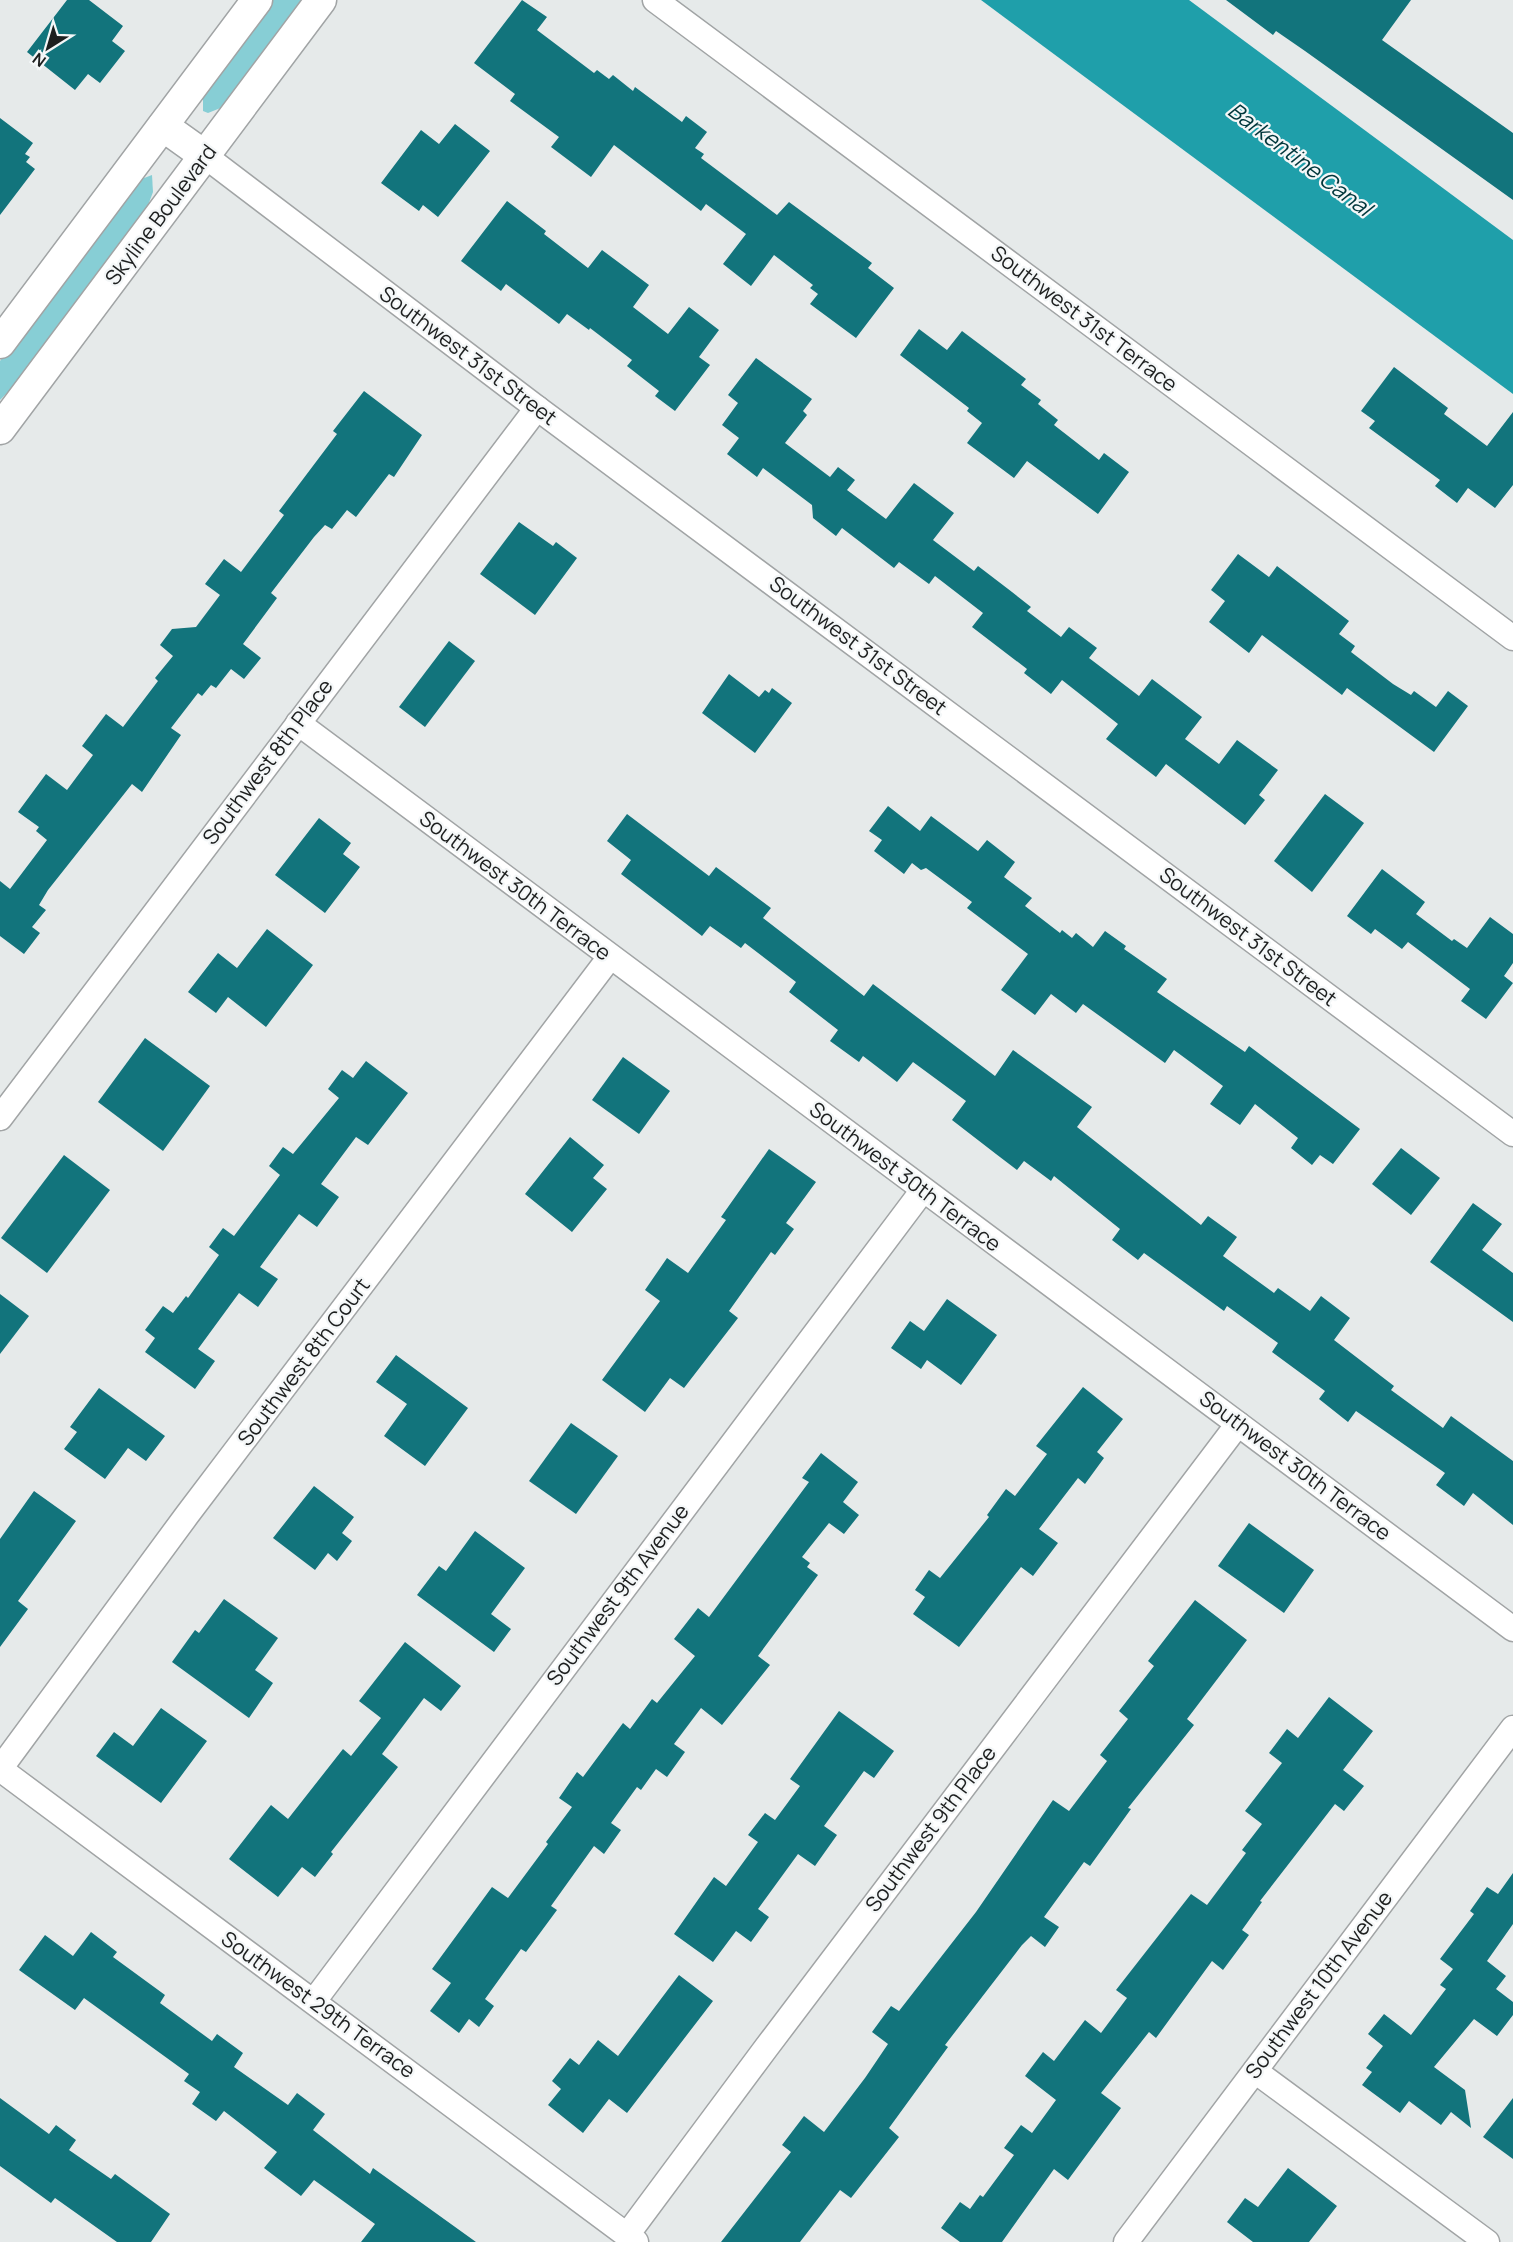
<svg xmlns="http://www.w3.org/2000/svg" width="1513" height="2242" viewBox="0 0 1513 2242" font-family="Manrope,sans-serif">
	<style>
		.green { fill: #87ced5 }
		.water { fill: #1f9faa }
		.building { fill: #12747c }
		.lines { fill: none; stroke-linecap: round; stroke-linejoin: round }
		.minor-casing { stroke: #a1a4a5; stroke-width: 27 }
		.tertiary-casing { stroke: #a1a4a5; stroke-width: 33 }
		.minor { stroke: #fff; stroke-width: 24 }
		.tertiary { stroke: #fff; stroke-width: 30 }
		.labels { text-anchor: middle; stroke-width: 4.5; stroke-linejoin: round; paint-order: stroke }
		.street-label { font-size: 21px; fill: #1d1f1f; stroke: #f4f7f8 }
		.water-label { font-size: 22px; font-style: italic; fill: #00363b; stroke: #f4f7f8 }
	</style>
	<rect width="100%" height="100%" fill="#e6eaea"/>
	<g class="green">
		<path d="M 273,0 L 304,0 L 223,107 L 208,113 L 203,111 L 203,98 L 207,86 Z"/>
		<path d="M 152,175 L 153,192 L 147,208 L 10,390 L 0,400 L 0,361 L 124,195 L 139,180 Z"/>
	</g>
	<path class="water" d="M 981,0 L 1189,0 L 1513,240 L 1513,394 Z"/>
	<g class="building">
		<path d="M 67,0 L 89,0 L 123,26 L 112,41 L 125,51 L 100,83 L 88,74 L 75,90 L 27,52 Z"/>
		<path d="M 522,0 L 547,17 L 537,30 L 594,73 L 597,70 L 609,79 L 613,75 L 633,91 L 635,87 L 682,122 L 686,116 L 707,132 L 695,148 L 704,154 L 701,158 L 777,215 L 789,202 L 872,263 L 868,268 L 894,288 L 856,338 L 810,304 L 818,294 L 810,288 L 813,285 L 774,255 L 751,286 L 723,264 L 746,234 L 706,204 L 701,211 L 614,145 L 591,177 L 551,147 L 559,137 L 510,101 L 515,94 L 474,63 Z"/>
		<path d="M 1226,0 L 1411,0 L 1382,40 L 1513,133 L 1513,200 L 1305,51 L 1276,31 L 1273,35 Z"/>
		<path d="M 0,118 L 33,143 L 25,154 L 30,157 L 26,162 L 35,169 L 0,215 Z"/>
		<path d="M 455,124 L 490,151 L 438,217 L 423,205 L 419,211 L 381,183 L 421,130 L 439,144 Z"/>
		<path d="M 507,201 L 546,231 L 544,234 L 588,268 L 602,250 L 649,285 L 633,307 L 668,334 L 689,307 L 719,330 L 699,357 L 710,365 L 675,411 L 655,396 L 659,391 L 627,366 L 632,360 L 590,328 L 589,330 L 567,314 L 559,324 L 506,284 L 501,291 L 461,261 Z"/>
		<path d="M 919,329 L 947,350 L 962,331 L 1026,379 L 1021,385 L 1041,400 L 1038,404 L 1058,420 L 1054,425 L 1099,460 L 1104,453 L 1129,472 L 1098,514 L 1027,461 L 1014,478 L 967,443 L 982,423 L 967,411 L 969,408 L 900,355 Z"/>
		<path d="M 756,358 L 812,399 L 803,411 L 807,415 L 785,443 L 830,477 L 838,467 L 855,480 L 847,490 L 886,519 L 914,483 L 954,513 L 933,540 L 974,571 L 978,566 L 1012,592 L 1031,607 L 1027,611 L 1061,637 L 1069,627 L 1097,648 L 1089,658 L 1139,696 L 1152,679 L 1202,717 L 1185,739 L 1219,764 L 1237,740 L 1278,770 L 1259,795 L 1265,800 L 1245,825 L 1166,764 L 1156,777 L 1106,739 L 1118,724 L 1062,680 L 1051,694 L 1024,673 L 1027,669 L 972,627 L 983,613 L 935,576 L 929,584 L 899,562 L 894,568 L 842,528 L 836,536 L 813,518 L 812,505 L 763,468 L 757,477 L 727,454 L 739,438 L 722,425 L 738,403 L 728,395 Z"/>
		<path d="M 1394,367 L 1448,408 L 1444,414 L 1487,446 L 1513,412 L 1513,485 L 1495,508 L 1468,488 L 1457,503 L 1435,486 L 1440,480 L 1369,428 L 1375,421 L 1361,411 Z"/>
		<path d="M 364,391 L 422,435 L 394,477 L 389,474 L 356,517 L 347,510 L 332,529 L 325,525 L 314,537 L 271,593 L 277,598 L 243,644 L 261,658 L 244,679 L 231,669 L 216,688 L 211,685 L 202,696 L 198,693 L 171,728 L 181,735 L 142,792 L 132,784 L 48,890 L 39,905 L 46,910 L 32,927 L 40,933 L 24,954 L 0,936 L 0,881 L 10,889 L 47,840 L 36,831 L 39,827 L 18,812 L 46,774 L 67,790 L 93,755 L 82,746 L 106,714 L 123,727 L 158,681 L 155,678 L 173,656 L 160,645 L 172,629 L 196,627 L 220,595 L 205,584 L 224,559 L 241,572 L 284,515 L 279,511 L 337,434 L 333,431 Z"/>
		<path d="M 519,522 L 553,546 L 556,542 L 577,558 L 535,615 L 480,574 Z"/>
		<path d="M 1238,554 L 1269,577 L 1277,566 L 1349,621 L 1339,634 L 1355,646 L 1351,652 L 1393,684 L 1411,695 L 1414,691 L 1436,707 L 1448,691 L 1468,706 L 1434,752 L 1347,688 L 1342,695 L 1262,635 L 1249,653 L 1209,622 L 1225,601 L 1211,590 Z"/>
		<path d="M 449,641 L 475,661 L 425,727 L 399,707 Z"/>
		<path d="M 729,674 L 759,697 L 765,690 L 769,693 L 772,688 L 792,703 L 755,753 L 702,713 Z"/>
		<path d="M 1325,794 L 1364,823 L 1312,892 L 1274,861 Z"/>
		<path d="M 888,806 L 920,831 L 931,816 L 978,851 L 987,840 L 1015,862 L 1004,877 L 1032,898 L 1025,906 L 1060,933 L 1062,930 L 1072,938 L 1076,933 L 1093,947 L 1105,931 L 1126,946 L 1124,949 L 1167,979 L 1157,992 L 1245,1052 L 1249,1046 L 1360,1129 L 1333,1164 L 1320,1155 L 1312,1165 L 1291,1148 L 1298,1138 L 1255,1104 L 1240,1125 L 1210,1104 L 1223,1086 L 1174,1050 L 1165,1063 L 1083,1004 L 1076,1013 L 1051,994 L 1035,1015 L 1001,990 L 1028,954 L 967,908 L 972,902 L 926,868 L 921,870 L 912,863 L 904,874 L 874,851 L 882,840 L 869,831 Z"/>
		<path d="M 627,814 L 709,876 L 716,867 L 771,908 L 763,918 L 864,996 L 873,984 L 995,1076 L 1013,1050 L 1092,1107 L 1077,1127 L 1201,1225 L 1208,1216 L 1237,1237 L 1223,1256 L 1274,1293 L 1278,1288 L 1310,1311 L 1321,1296 L 1350,1318 L 1334,1340 L 1394,1386 L 1391,1390 L 1443,1428 L 1451,1416 L 1513,1461 L 1513,1525 L 1473,1493 L 1464,1506 L 1436,1485 L 1445,1473 L 1356,1411 L 1348,1422 L 1319,1399 L 1325,1391 L 1272,1352 L 1278,1343 L 1227,1306 L 1224,1311 L 1144,1253 L 1138,1260 L 1112,1240 L 1120,1229 L 1054,1176 L 1051,1181 L 1024,1161 L 1017,1170 L 996,1154 L 952,1120 L 966,1101 L 913,1062 L 897,1082 L 863,1056 L 859,1062 L 830,1041 L 838,1030 L 789,992 L 796,982 L 745,943 L 741,948 L 710,926 L 702,936 L 621,874 L 631,860 L 607,841 Z"/>
		<path d="M 319,818 L 351,843 L 343,854 L 360,867 L 325,913 L 275,875 Z"/>
		<path d="M 1382,869 L 1425,902 L 1416,914 L 1452,941 L 1454,939 L 1467,948 L 1490,917 L 1513,934 L 1513,963 L 1504,976 L 1513,983 L 1486,1019 L 1461,1001 L 1470,989 L 1408,942 L 1402,949 L 1375,929 L 1371,934 L 1347,916 Z"/>
		<path d="M 267,929 L 313,965 L 266,1027 L 228,997 L 216,1013 L 188,992 L 218,953 L 237,968 Z"/>
		<path d="M 145,1038 L 210,1086 L 163,1151 L 98,1102 Z"/>
		<path d="M 623,1057 L 670,1091 L 639,1134 L 592,1100 Z"/>
		<path d="M 366,1061 L 408,1093 L 368,1145 L 356,1137 L 321,1184 L 339,1197 L 317,1227 L 299,1214 L 260,1267 L 278,1279 L 258,1307 L 239,1293 L 198,1349 L 215,1361 L 195,1389 L 145,1352 L 155,1338 L 145,1330 L 163,1306 L 173,1313 L 186,1296 L 188,1298 L 219,1255 L 209,1247 L 223,1228 L 234,1236 L 280,1175 L 269,1166 L 283,1147 L 293,1154 L 339,1098 L 328,1089 L 342,1070 L 353,1078 Z"/>
		<path d="M 570,1137 L 604,1165 L 593,1178 L 607,1189 L 572,1232 L 525,1194 Z"/>
		<path d="M 1401,1148 L 1440,1178 L 1411,1215 L 1372,1184 Z"/>
		<path d="M 769,1149 L 816,1182 L 786,1223 L 794,1229 L 775,1255 L 771,1252 L 729,1311 L 738,1318 L 684,1388 L 670,1378 L 645,1412 L 602,1380 L 660,1301 L 645,1290 L 667,1258 L 688,1273 L 726,1220 L 721,1217 Z"/>
		<path d="M 64,1155 L 110,1190 L 47,1273 L 1,1238 Z"/>
		<path d="M 1473,1203 L 1502,1224 L 1482,1250 L 1513,1273 L 1513,1322 L 1430,1262 Z"/>
		<path d="M 0,1294 L 29,1316 L 0,1354 Z"/>
		<path d="M 947,1299 L 997,1335 L 961,1385 L 927,1360 L 921,1369 L 891,1348 L 910,1321 L 924,1331 Z"/>
		<path d="M 396,1355 L 468,1408 L 425,1466 L 384,1436 L 407,1404 L 376,1382 Z"/>
		<path d="M 1083,1387 L 1123,1419 L 1097,1452 L 1104,1458 L 1085,1484 L 1078,1478 L 1039,1529 L 1058,1543 L 1033,1576 L 1021,1567 L 959,1647 L 913,1614 L 925,1597 L 915,1590 L 929,1570 L 940,1578 L 989,1517 L 987,1515 L 1006,1489 L 1015,1496 L 1047,1454 L 1036,1446 Z"/>
		<path d="M 99,1388 L 165,1436 L 146,1461 L 128,1448 L 105,1479 L 64,1449 L 77,1432 L 70,1427 Z"/>
		<path d="M 571,1423 L 618,1456 L 576,1514 L 529,1481 Z"/>
		<path d="M 821,1453 L 858,1482 L 843,1502 L 859,1515 L 844,1534 L 829,1523 L 802,1557 L 810,1563 L 807,1567 L 818,1575 L 758,1656 L 770,1665 L 722,1725 L 701,1708 L 674,1744 L 685,1752 L 667,1777 L 656,1769 L 641,1790 L 637,1787 L 611,1823 L 621,1830 L 604,1854 L 594,1846 L 551,1906 L 557,1910 L 526,1952 L 521,1949 L 485,1999 L 494,2006 L 479,2027 L 469,2019 L 459,2033 L 430,2011 L 451,1983 L 432,1969 L 492,1887 L 508,1898 L 548,1844 L 546,1842 L 572,1807 L 559,1798 L 577,1772 L 583,1777 L 623,1723 L 630,1729 L 652,1699 L 657,1703 L 695,1656 L 674,1639 L 698,1608 L 709,1617 L 809,1482 L 802,1478 Z"/>
		<path d="M 314,1486 L 354,1517 L 342,1533 L 352,1541 L 337,1561 L 328,1553 L 315,1570 L 273,1538 Z"/>
		<path d="M 34,1491 L 76,1521 L 18,1601 L 28,1609 L 0,1647 L 0,1539 Z"/>
		<path d="M 1249,1523 L 1314,1570 L 1284,1613 L 1218,1566 Z"/>
		<path d="M 475,1531 L 525,1568 L 491,1614 L 511,1629 L 494,1652 L 417,1595 L 439,1566 L 446,1571 Z"/>
		<path d="M 224,1599 L 278,1638 L 255,1670 L 273,1683 L 249,1718 L 172,1662 L 195,1630 L 199,1633 Z"/>
		<path d="M 1195,1600 L 1247,1640 L 1187,1719 L 1194,1725 L 1128,1808 L 1131,1809 L 1090,1866 L 1084,1862 L 1044,1917 L 1059,1927 L 1045,1947 L 1031,1936 L 1022,1945 L 945,2045 L 948,2047 L 889,2128 L 899,2137 L 851,2198 L 840,2190 L 800,2242 L 721,2242 L 791,2152 L 782,2145 L 804,2116 L 824,2132 L 865,2078 L 888,2044 L 872,2032 L 891,2006 L 899,2011 L 976,1912 L 1053,1800 L 1069,1811 L 1107,1761 L 1100,1755 L 1128,1719 L 1119,1711 L 1154,1666 L 1148,1661 Z"/>
		<path d="M 405,1642 L 461,1686 L 441,1711 L 424,1698 L 382,1754 L 398,1767 L 331,1852 L 333,1854 L 315,1877 L 302,1867 L 278,1897 L 229,1859 L 271,1805 L 288,1819 L 343,1749 L 351,1756 L 381,1718 L 359,1701 Z"/>
		<path d="M 1329,1697 L 1373,1731 L 1343,1770 L 1364,1786 L 1344,1811 L 1335,1804 L 1260,1901 L 1262,1902 L 1242,1930 L 1249,1935 L 1223,1970 L 1212,1961 L 1156,2038 L 1149,2032 L 1101,2093 L 1121,2108 L 1068,2180 L 1054,2169 L 1002,2242 L 960,2242 L 941,2228 L 960,2202 L 970,2209 L 980,2195 L 983,2197 L 1014,2155 L 1004,2148 L 1021,2125 L 1032,2133 L 1056,2100 L 1025,2076 L 1043,2052 L 1054,2061 L 1085,2020 L 1101,2033 L 1127,1998 L 1116,1990 L 1191,1894 L 1207,1905 L 1246,1853 L 1242,1850 L 1262,1824 L 1245,1811 L 1282,1763 L 1269,1753 L 1287,1729 L 1298,1738 Z"/>
		<path d="M 161,1708 L 207,1741 L 161,1803 L 96,1756 L 114,1732 L 133,1746 Z"/>
		<path d="M 839,1711 L 894,1751 L 874,1778 L 864,1771 L 824,1826 L 837,1835 L 815,1866 L 798,1854 L 758,1909 L 769,1917 L 751,1942 L 736,1931 L 713,1962 L 674,1934 L 714,1877 L 726,1886 L 758,1842 L 748,1835 L 765,1813 L 775,1820 L 800,1786 L 790,1779 Z"/>
		<path d="M 1513,1873 L 1513,1924 L 1487,1961 L 1506,1976 L 1496,1989 L 1513,2002 L 1513,2015 L 1497,2036 L 1474,2019 L 1434,2067 L 1465,2090 L 1471,2128 L 1451,2112 L 1441,2125 L 1409,2101 L 1400,2113 L 1362,2085 L 1372,2072 L 1366,2068 L 1383,2046 L 1368,2034 L 1384,2014 L 1411,2035 L 1446,1989 L 1440,1985 L 1453,1969 L 1440,1959 L 1474,1914 L 1470,1911 L 1487,1887 L 1498,1894 Z"/>
		<path d="M 91,1932 L 117,1952 L 113,1957 L 165,1995 L 160,2003 L 212,2041 L 217,2034 L 243,2053 L 234,2067 L 288,2105 L 297,2093 L 325,2114 L 313,2130 L 370,2174 L 373,2168 L 476,2242 L 361,2242 L 375,2224 L 314,2180 L 301,2196 L 264,2168 L 277,2152 L 224,2111 L 216,2121 L 192,2104 L 200,2092 L 184,2081 L 189,2074 L 84,1998 L 75,2010 L 19,1970 L 45,1935 L 73,1956 Z"/>
		<path d="M 679,1975 L 713,2001 L 627,2113 L 609,2099 L 583,2133 L 548,2105 L 561,2089 L 552,2081 L 570,2058 L 579,2065 L 598,2040 L 618,2056 Z"/>
		<path d="M 0,2098 L 49,2134 L 56,2125 L 76,2140 L 69,2150 L 111,2179 L 115,2174 L 170,2214 L 151,2242 L 117,2242 L 55,2198 L 51,2203 L 0,2166 Z"/>
		<path d="M 1513,2098 L 1513,2159 L 1483,2137 Z"/>
		<path d="M 1288,2168 L 1337,2206 L 1309,2242 L 1253,2242 L 1227,2222 L 1245,2198 L 1258,2207 Z"/>
	</g>
	<g class="lines">
		<defs>
			<g id="minor">
				<path d="M 655,0 L 1513,638"/>
				<path d="M 205,156 L 537,408 L 1513,1134"/>
				<path d="M 298,723 L 1513,1629"/>
				<path d="M 0,1118 L 537,408"/>
				<path d="M 0,1769 L 187,1515 L 610,957"/>
				<path d="M 0,1769 L 636,2242"/>
				<path d="M 314,2001 L 923,1190"/>
				<path d="M 1255,2071 L 1487,2242"/>
				<path d="M 627,2235 L 766,2048 L 1238,1424"/>
				<path d="M 1126,2242 L 1513,1728"/>
			</g>
			<g id="tertiary">
				<path d="M 163,126 L 205,156"/>
				<path d="M 0,343 L 257,0"/>
				<path d="M 0,429 L 321,0"/>
			</g>
		</defs>
		<use href="#minor" class="minor-casing"/>
		<use href="#tertiary" class="tertiary-casing"/>
		<use href="#minor" class="minor"/>
		<use href="#tertiary" class="tertiary"/>
	</g>
	<g class="labels">
		<g class="street-label">
			<text transform="translate(161 215) rotate(-53)" y="7">Skyline Boulevard</text>
			<text transform="translate(1084 319) rotate(37)" y="7">Southwest 31st Terrace</text>
			<text transform="translate(468 356) rotate(37)" y="7">Southwest 31st Street</text>
			<text transform="translate(858 646) rotate(37)" y="7">Southwest 31st Street</text>
			<text transform="translate(268 762) rotate(-53)" y="7">Southwest 8th Place</text>
			<text transform="translate(515 886) rotate(37)" y="7">Southwest 30th Terrace</text>
			<text transform="translate(1248 937) rotate(37)" y="7">Southwest 31st Street</text>
			<text transform="translate(905 1177) rotate(37)" y="7">Southwest 30th Terrace</text>
			<text transform="translate(304 1362) rotate(-53)" y="7">Southwest 8th Court</text>
			<text transform="translate(1295 1466) rotate(37)" y="7">Southwest 30th Terrace</text>
			<text transform="translate(618 1595) rotate(-53)" y="7">Southwest 9th Avenue</text>
			<text transform="translate(931 1829) rotate(-53)" y="7">Southwest 9th Place</text>
			<text transform="translate(1319 1985) rotate(-53)" y="7">Southwest 10th Avenue</text>
			<text transform="translate(318 2005) rotate(36)" y="7">Southwest 29th Terrace</text>
		</g>
		<g class="water-label">
			<text transform="translate(1300 159) rotate(37)" y="8">Barkentine Canal</text>
		</g>
	</g>
	<g transform="translate(48 48) rotate(217)" stroke="#f4f7f8" stroke-width="4.5" paint-order="stroke">
	<path d="M0-4.5L10 22L0 15L-10 22Z" fill="#1d1f1f"/>
	<text y="-9" font-size="16" font-weight="bold" text-anchor="middle" fill="#1d1f1f">N</text>
	</g>
</svg>
